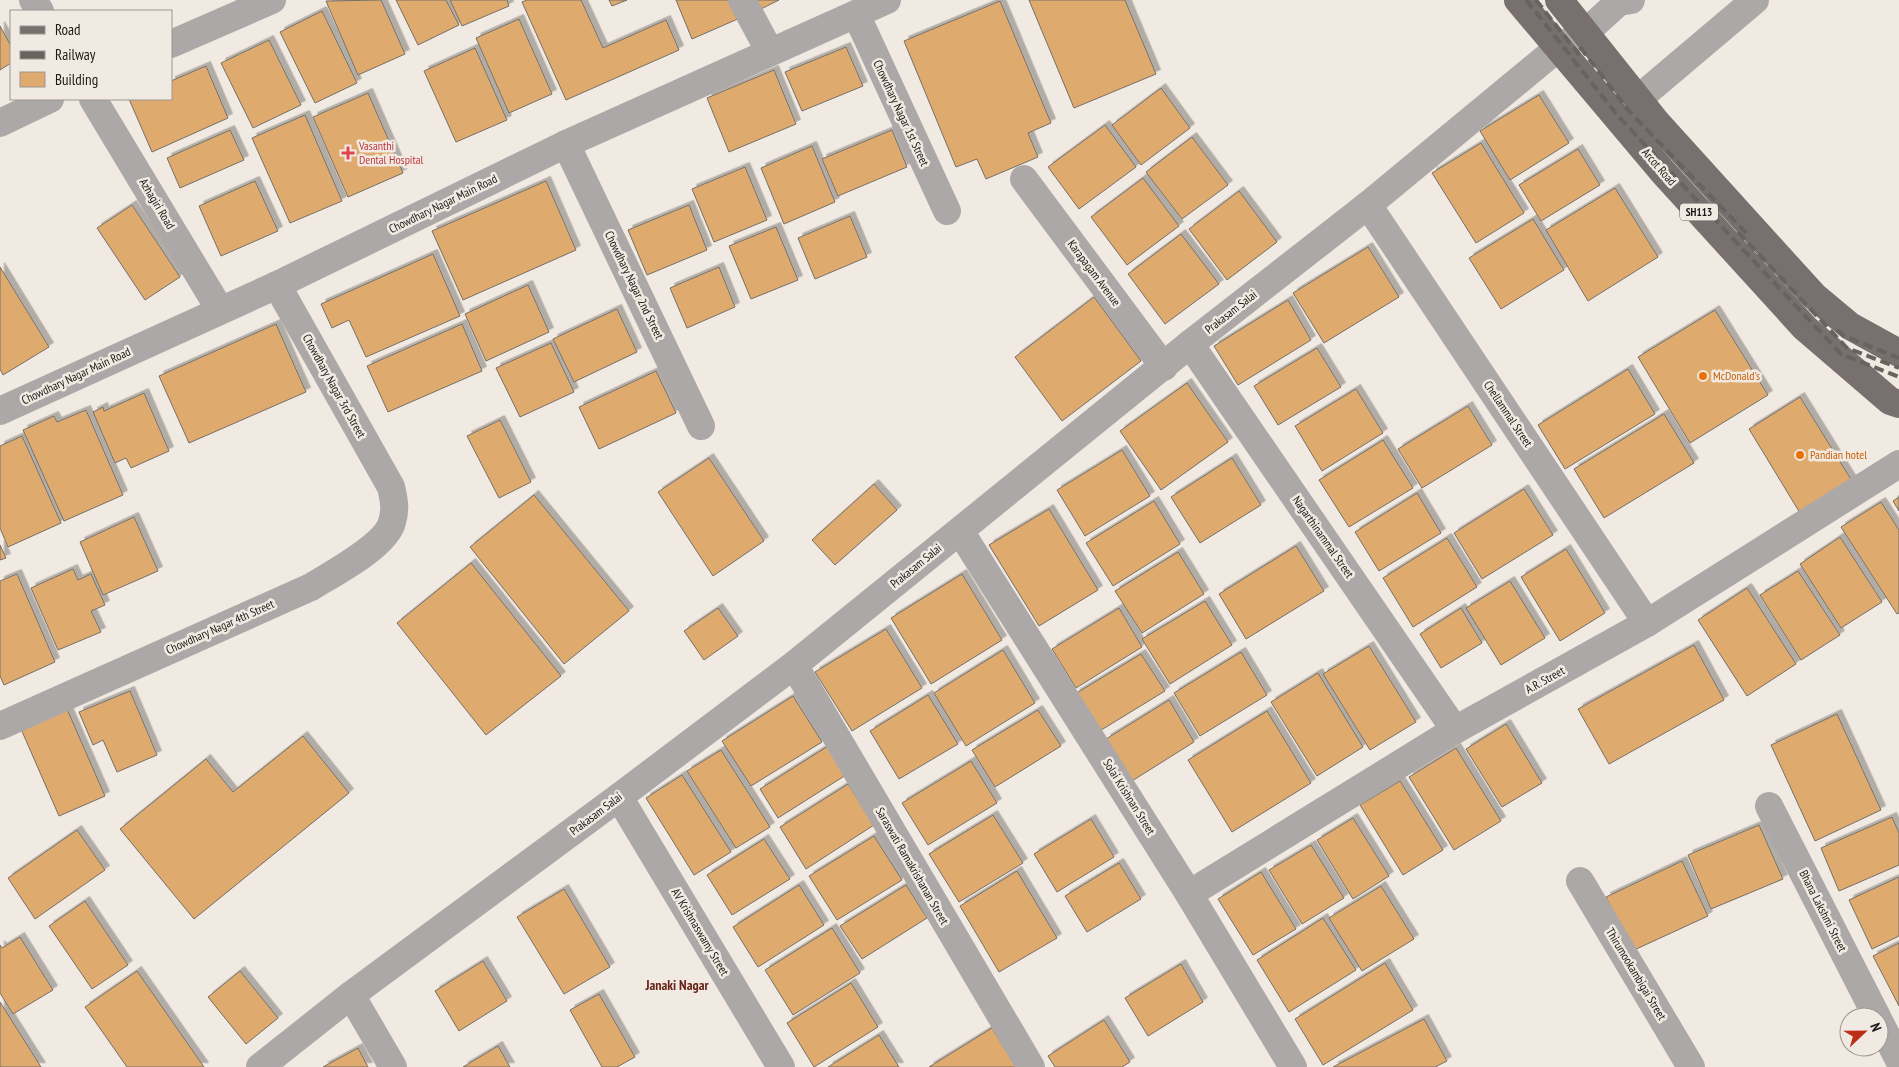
<svg xmlns="http://www.w3.org/2000/svg" width="1899" height="1067" viewBox="0 0 1899 1067" font-family="'PT Sans Narrow',sans-serif">
	<style>
		.building { fill: #dfaa6d; stroke: #756f68; filter: url(#shadow) }
		.lines { fill: none; stroke-linecap: round; stroke-linejoin: round }
		.minor { stroke: #ada8a8; stroke-width: 28 }
		.major { stroke: #786f6f; stroke-width: 28 }
		.rail { stroke: #68635f; stroke-width: 4; stroke-dasharray: 10 5; stroke-linecap: butt }
		.health-dot { fill: #e0444e; stroke: #f1eae2; stroke-width: 2 }
		.food-dot { fill: #e8710a; stroke: #f1eae2; stroke-width: 2 }
		.labels { text-anchor: middle; stroke-width: 5; stroke-linejoin: round; paint-order: stroke }
		.shield { fill: #f1eae2; stroke: #5c5854; stroke-width: 1 }
		.shield-label { font-size: 11px; font-weight: bold; fill: #1c1917 }
		.street-label { font-size: 12px; fill: #1c1917; stroke: #f1eae2 }
		.health-label { font-size: 12px; fill: #be3a42; stroke: #f1eae2; text-anchor: start }
		.food-label { font-size: 12px; fill: #c56008; stroke: #f1eae2; text-anchor: start }
		.neighbourhood-label { font-size: 14px; font-weight: bold; fill: #672418; stroke: #f1eae2 }
	</style>
	<defs>
		<filter id="shadow"><feDropShadow dx="4.5" dy="-4.5" stdDeviation="0" flood-color="#0004"/></filter>
	</defs>
	<rect width="100%" height="100%" fill="#f1eae2"/>
	<g class="building">
		<path d="M 381,0 L 405,54 L 358,75 L 326,1 Z"/>
		<path d="M 396,0 L 446,0 L 459,25 L 418,45 Z"/>
		<path d="M 450,0 L 507,0 L 509,6 L 462,26 Z"/>
		<path d="M 527,0 L 581,0 L 603,48 L 666,20 L 679,50 L 566,100 L 522,2 Z"/>
		<path d="M 609,0 L 627,0 L 612,6 Z"/>
		<path d="M 676,0 L 733,0 L 740,18 L 692,39 Z"/>
		<path d="M 746,0 L 779,0 L 753,13 Z"/>
		<path d="M 1029,0 L 1125,0 L 1156,74 L 1074,108 Z"/>
		<path d="M 1000,1 L 1051,123 L 1028,133 L 1038,157 L 986,179 L 977,159 L 956,167 L 904,41 Z"/>
		<path d="M 322,11 L 357,83 L 315,103 L 280,32 Z"/>
		<path d="M 519,19 L 552,94 L 509,113 L 476,38 Z"/>
		<path d="M 0,26 L 11,46 L 11,63 L 0,70 Z"/>
		<path d="M 269,40 L 301,105 L 253,128 L 221,63 Z"/>
		<path d="M 846,47 L 863,86 L 802,111 L 785,72 Z"/>
		<path d="M 475,48 L 507,120 L 456,142 L 424,71 Z"/>
		<path d="M 206,66 L 228,118 L 152,152 L 129,99 L 171,99 L 171,81 Z"/>
		<path d="M 774,70 L 796,124 L 729,152 L 707,98 Z"/>
		<path d="M 1161,88 L 1190,128 L 1141,165 L 1112,125 Z"/>
		<path d="M 368,93 L 403,173 L 348,197 L 313,117 Z"/>
		<path d="M 1539,95 L 1569,143 L 1510,180 L 1480,131 Z"/>
		<path d="M 305,115 L 342,201 L 290,223 L 252,138 Z"/>
		<path d="M 1105,125 L 1136,167 L 1079,209 L 1048,167 Z"/>
		<path d="M 230,130 L 244,160 L 180,188 L 167,158 Z"/>
		<path d="M 892,130 L 907,167 L 838,196 L 822,159 Z"/>
		<path d="M 1192,137 L 1228,185 L 1182,219 L 1146,172 Z"/>
		<path d="M 1481,143 L 1524,213 L 1476,243 L 1432,173 Z"/>
		<path d="M 812,146 L 835,202 L 784,224 L 761,168 Z"/>
		<path d="M 1578,149 L 1600,185 L 1541,221 L 1519,185 Z"/>
		<path d="M 745,167 L 767,220 L 714,242 L 692,189 Z"/>
		<path d="M 1143,178 L 1179,226 L 1127,265 L 1091,217 Z"/>
		<path d="M 255,181 L 278,231 L 221,256 L 199,206 Z"/>
		<path d="M 546,181 L 576,250 L 463,300 L 432,231 Z"/>
		<path d="M 1615,188 L 1658,257 L 1588,301 L 1546,230 Z"/>
		<path d="M 1239,191 L 1277,242 L 1227,280 L 1189,229 Z"/>
		<path d="M 132,205 L 180,277 L 145,300 L 97,228 Z"/>
		<path d="M 689,205 L 707,250 L 647,275 L 628,230 Z"/>
		<path d="M 850,216 L 867,257 L 815,279 L 798,238 Z"/>
		<path d="M 1533,219 L 1564,270 L 1501,309 L 1469,258 Z"/>
		<path d="M 776,227 L 798,280 L 751,299 L 729,246 Z"/>
		<path d="M 1181,234 L 1219,284 L 1165,324 L 1128,274 Z"/>
		<path d="M 1368,247 L 1399,297 L 1324,343 L 1293,293 Z"/>
		<path d="M 433,254 L 460,316 L 366,357 L 349,320 L 332,328 L 321,304 Z"/>
		<path d="M 0,267 L 49,347 L 3,375 L 0,369 Z"/>
		<path d="M 719,267 L 735,307 L 687,328 L 670,288 Z"/>
		<path d="M 528,285 L 549,332 L 486,361 L 465,314 Z"/>
		<path d="M 1094,297 L 1141,361 L 1062,421 L 1015,357 Z"/>
		<path d="M 1288,300 L 1311,340 L 1238,385 L 1214,346 Z"/>
		<path d="M 617,309 L 637,352 L 574,382 L 553,339 Z"/>
		<path d="M 1715,310 L 1768,395 L 1690,443 L 1638,357 Z"/>
		<path d="M 276,324 L 306,392 L 189,443 L 159,376 Z"/>
		<path d="M 462,324 L 482,371 L 388,412 L 367,366 Z"/>
		<path d="M 551,343 L 574,392 L 520,417 L 496,368 Z"/>
		<path d="M 1317,348 L 1341,387 L 1278,425 L 1254,386 Z"/>
		<path d="M 1628,369 L 1655,414 L 1565,469 L 1538,425 Z"/>
		<path d="M 656,371 L 676,413 L 599,449 L 579,407 Z"/>
		<path d="M 1187,383 L 1228,442 L 1161,490 L 1120,431 Z"/>
		<path d="M 1356,389 L 1383,433 L 1322,471 L 1295,426 Z"/>
		<path d="M 144,393 L 169,451 L 131,468 L 126,458 L 115,463 L 93,412 L 103,407 L 104,411 Z"/>
		<path d="M 1800,397 L 1852,481 L 1800,513 L 1749,429 Z"/>
		<path d="M 1468,406 L 1492,445 L 1422,488 L 1398,449 Z"/>
		<path d="M 86,410 L 123,495 L 64,521 L 23,430 L 54,416 L 57,422 Z"/>
		<path d="M 1664,414 L 1694,463 L 1604,518 L 1574,469 Z"/>
		<path d="M 500,420 L 531,482 L 499,498 L 467,436 Z"/>
		<path d="M 22,436 L 61,523 L 8,547 L 0,528 L 0,446 Z"/>
		<path d="M 1383,440 L 1413,488 L 1349,527 L 1319,480 Z"/>
		<path d="M 1122,450 L 1150,496 L 1085,536 L 1057,490 Z"/>
		<path d="M 709,458 L 764,541 L 713,576 L 658,492 Z"/>
		<path d="M 1232,458 L 1261,505 L 1200,543 L 1171,497 Z"/>
		<path d="M 874,484 L 897,510 L 835,565 L 812,540 Z"/>
		<path d="M 1524,489 L 1553,535 L 1482,579 L 1454,533 Z"/>
		<path d="M 1417,493 L 1441,533 L 1379,571 L 1355,532 Z"/>
		<path d="M 534,495 L 629,611 L 564,664 L 470,547 Z"/>
		<path d="M 1899,497 L 1899,511 L 1893,501 Z"/>
		<path d="M 1154,501 L 1180,544 L 1113,586 L 1086,543 Z"/>
		<path d="M 1881,502 L 1899,530 L 1899,613 L 1897,614 L 1841,527 Z"/>
		<path d="M 1049,509 L 1098,590 L 1039,626 L 989,545 Z"/>
		<path d="M 134,517 L 158,571 L 103,595 L 80,542 Z"/>
		<path d="M 1840,537 L 1882,602 L 1841,628 L 1800,564 Z"/>
		<path d="M 1447,538 L 1477,587 L 1413,627 L 1383,578 Z"/>
		<path d="M 0,545 L 6,558 L 0,560 Z"/>
		<path d="M 1296,546 L 1324,591 L 1246,639 L 1219,594 Z"/>
		<path d="M 1566,549 L 1605,613 L 1560,641 L 1521,577 Z"/>
		<path d="M 1178,552 L 1204,594 L 1142,633 L 1115,591 Z"/>
		<path d="M 471,563 L 561,676 L 486,735 L 397,623 Z"/>
		<path d="M 73,569 L 78,580 L 91,574 L 105,605 L 91,611 L 101,632 L 58,650 L 31,588 Z"/>
		<path d="M 1798,571 L 1840,635 L 1801,660 L 1760,595 Z"/>
		<path d="M 17,574 L 55,662 L 4,685 L 0,676 L 0,581 Z"/>
		<path d="M 962,574 L 1002,640 L 931,684 L 891,618 Z"/>
		<path d="M 1510,581 L 1545,638 L 1501,665 L 1466,608 Z"/>
		<path d="M 1747,588 L 1796,664 L 1747,696 L 1698,620 Z"/>
		<path d="M 1205,601 L 1232,645 L 1170,684 L 1142,639 Z"/>
		<path d="M 718,608 L 738,636 L 704,660 L 684,631 Z"/>
		<path d="M 1119,608 L 1142,647 L 1076,688 L 1052,649 Z"/>
		<path d="M 1461,608 L 1482,643 L 1441,668 L 1420,634 Z"/>
		<path d="M 886,629 L 922,688 L 852,731 L 815,672 Z"/>
		<path d="M 1694,645 L 1724,700 L 1609,764 L 1578,709 Z"/>
		<path d="M 1369,646 L 1416,722 L 1370,750 L 1323,674 Z"/>
		<path d="M 1003,650 L 1035,703 L 966,746 L 934,693 Z"/>
		<path d="M 1241,652 L 1267,695 L 1200,736 L 1174,693 Z"/>
		<path d="M 1141,654 L 1165,691 L 1098,732 L 1075,694 Z"/>
		<path d="M 1318,673 L 1363,747 L 1317,776 L 1271,702 Z"/>
		<path d="M 130,691 L 157,755 L 117,772 L 103,740 L 93,745 L 79,712 Z"/>
		<path d="M 928,695 L 958,744 L 899,779 L 870,731 Z"/>
		<path d="M 793,696 L 822,742 L 751,786 L 722,741 Z"/>
		<path d="M 1169,700 L 1194,742 L 1132,781 L 1106,739 Z"/>
		<path d="M 67,709 L 105,796 L 59,816 L 21,729 Z"/>
		<path d="M 1038,710 L 1061,746 L 995,787 L 972,750 Z"/>
		<path d="M 1267,711 L 1311,783 L 1232,832 L 1188,760 Z"/>
		<path d="M 1837,714 L 1881,810 L 1815,841 L 1771,745 Z"/>
		<path d="M 1506,724 L 1542,783 L 1502,807 L 1466,749 Z"/>
		<path d="M 303,736 L 349,793 L 194,919 L 120,829 L 206,759 L 233,792 Z"/>
		<path d="M 828,746 L 846,775 L 778,818 L 760,789 Z"/>
		<path d="M 1456,748 L 1501,821 L 1454,850 L 1409,777 Z"/>
		<path d="M 721,750 L 770,827 L 736,848 L 687,771 Z"/>
		<path d="M 971,761 L 997,803 L 928,845 L 902,803 Z"/>
		<path d="M 682,775 L 731,852 L 694,875 L 646,798 Z"/>
		<path d="M 1400,781 L 1443,850 L 1403,875 L 1360,805 Z"/>
		<path d="M 848,784 L 874,825 L 806,869 L 780,827 Z"/>
		<path d="M 993,815 L 1023,863 L 959,902 L 929,854 Z"/>
		<path d="M 1892,817 L 1899,833 L 1899,865 L 1839,891 L 1821,848 Z"/>
		<path d="M 1353,818 L 1389,876 L 1353,899 L 1317,840 Z"/>
		<path d="M 1091,819 L 1114,857 L 1057,892 L 1034,854 Z"/>
		<path d="M 1759,825 L 1783,879 L 1711,909 L 1688,855 Z"/>
		<path d="M 77,830 L 105,870 L 35,919 L 8,878 Z"/>
		<path d="M 874,836 L 902,880 L 837,920 L 809,876 Z"/>
		<path d="M 764,839 L 790,879 L 732,915 L 707,875 Z"/>
		<path d="M 1311,845 L 1344,898 L 1302,924 L 1269,870 Z"/>
		<path d="M 1682,861 L 1708,916 L 1632,951 L 1606,897 Z"/>
		<path d="M 1119,863 L 1141,899 L 1087,932 L 1065,896 Z"/>
		<path d="M 1017,871 L 1057,938 L 999,972 L 960,906 Z"/>
		<path d="M 1261,872 L 1296,929 L 1253,955 L 1218,899 Z"/>
		<path d="M 1899,877 L 1899,936 L 1872,949 L 1849,900 Z"/>
		<path d="M 799,885 L 824,925 L 758,967 L 733,927 Z"/>
		<path d="M 906,885 L 927,918 L 862,959 L 840,926 Z"/>
		<path d="M 1381,886 L 1414,939 L 1362,971 L 1329,918 Z"/>
		<path d="M 564,889 L 610,967 L 564,994 L 517,917 Z"/>
		<path d="M 85,901 L 128,965 L 92,989 L 49,926 Z"/>
		<path d="M 1323,918 L 1356,970 L 1289,1012 L 1257,960 Z"/>
		<path d="M 832,928 L 860,973 L 793,1015 L 765,970 Z"/>
		<path d="M 20,937 L 53,990 L 13,1014 L 0,993 L 0,945 L 2,948 Z"/>
		<path d="M 1899,943 L 1899,1006 L 1873,956 Z"/>
		<path d="M 483,961 L 507,1001 L 459,1031 L 435,991 Z"/>
		<path d="M 1385,963 L 1413,1010 L 1323,1065 L 1295,1019 Z"/>
		<path d="M 1181,964 L 1203,1002 L 1148,1036 L 1125,998 Z"/>
		<path d="M 137,971 L 204,1067 L 127,1067 L 85,1007 Z"/>
		<path d="M 240,971 L 278,1018 L 246,1044 L 208,997 Z"/>
		<path d="M 851,983 L 878,1027 L 814,1067 L 787,1023 Z"/>
		<path d="M 599,994 L 635,1057 L 617,1067 L 602,1067 L 570,1010 Z"/>
		<path d="M 0,1002 L 41,1067 L 0,1067 Z"/>
		<path d="M 1424,1019 L 1447,1061 L 1435,1067 L 1333,1067 Z"/>
		<path d="M 1104,1020 L 1130,1062 L 1122,1067 L 1055,1067 L 1048,1056 Z"/>
		<path d="M 992,1028 L 1016,1067 L 929,1067 Z"/>
		<path d="M 879,1035 L 899,1067 L 828,1067 Z"/>
		<path d="M 498,1046 L 510,1067 L 463,1067 Z"/>
		<path d="M 358,1048 L 368,1067 L 323,1067 Z"/>
	</g>
	<g class="lines">
		<g class="minor">
			<path d="M 33,0 L 40,11"/>
			<path d="M 742,0 L 770,52"/>
			<path d="M 856,14 L 947,211"/>
			<path d="M 171,44 L 272,0"/>
			<path d="M 93,99 L 220,310"/>
			<path d="M 1638,99 L 1755,0"/>
			<path d="M 0,123 L 50,99"/>
			<path d="M 566,144 L 701,426"/>
			<path d="M 1024,179 L 1164,367"/>
			<path d="M 1368,205 L 1647,623"/>
			<path d="M 1190,344 L 1455,730"/>
			<path d="M 0,411 L 277,285 L 566,144 L 887,0"/>
			<path d="M 960,531 L 1189,894 L 1293,1067"/>
			<path d="M 794,665 L 1031,1067"/>
			<path d="M 0,726 L 311,587 C 332,574 386,546 392,522 C 396,509 394,500 391,487 L 277,285"/>
			<path d="M 619,797 L 781,1067"/>
			<path d="M 1769,806 L 1877,1017"/>
			<path d="M 1580,881 L 1691,1067"/>
			<path d="M 1189,894 L 1455,730 L 1647,623 L 1899,464"/>
			<path d="M 351,995 L 393,1067"/>
			<path d="M 1879,1021 L 1899,1060"/>
			<path d="M 260,1067 L 351,995 L 619,797 L 794,665 L 1190,344 L 1368,205 L 1558,48 L 1586,32 L 1619,2 L 1631,0"/>
		</g>
		<g class="major">
			<path d="M 1518,0 L 1663,172 L 1805,328 L 1890,401 L 1899,404"/>
			<path d="M 1559,0 L 1657,123 L 1814,296 L 1850,326 L 1899,353"/>
		</g>
		<g class="rail">
			<path d="M 1526,0 L 1619,117 L 1841,354 L 1899,377"/>
			<path d="M 1536,0 L 1581,57"/>
			<path d="M 1580,47 L 1628,110 L 1748,235"/>
			<path d="M 1738,232 L 1847,348 L 1899,368"/>
			<path d="M 1837,330 L 1844,336 L 1899,358"/>
		</g>
	</g>
	<path class="health-dot" d="M345.5 145.5h5v5h5v5h-5v5h-5v-5h-5v-5h5z"/>
	<g class="food-dot">
		<circle cx="1703" cy="376" r="5"/>
		<circle cx="1800" cy="455" r="5"/>
	</g>
	<g class="labels">
		<rect class="shield" x="1680" y="203.5" width="38" height="17" rx="4"/>
		<g class="shield-label">
			<text x="1699" y="216">SH113</text>
		</g>
		<g class="street-label">
			<text transform="translate(901 113) rotate(65)" y="4">Chowdhary Nagar 1st Street</text>
			<text transform="translate(1659 167) rotate(49)" y="4">Arcot Road</text>
			<text transform="translate(157 204) rotate(59)" y="4">Azhagiri Road</text>
			<text transform="translate(443 204) rotate(-26)" y="4">Chowdhary Nagar Main Road</text>
			<text transform="translate(1094 273) rotate(53)" y="4">Karapagam Avenue</text>
			<text transform="translate(634 285) rotate(64)" y="4">Chowdhary Nagar 2nd Street</text>
			<text transform="translate(1231 312) rotate(-38)" y="4">Prakasam Salai</text>
			<text transform="translate(76 376) rotate(-25)" y="4">Chowdhary Nagar Main Road</text>
			<text transform="translate(334 386) rotate(61)" y="4">Chowdhary Nagar 3rd Street</text>
			<text transform="translate(1508 414) rotate(56)" y="4">Chellammal Street</text>
			<text transform="translate(1323 537) rotate(55)" y="4">Nagarthinammal Street</text>
			<text transform="translate(916 566) rotate(-39)" y="4">Prakasam Salai</text>
			<text transform="translate(220 627) rotate(-24)" y="4">Chowdhary Nagar 4th Street</text>
			<text transform="translate(1545 680) rotate(-29)" y="4">A.R. Street</text>
			<text transform="translate(1129 797) rotate(58)" y="4">Solai Krishnan Street</text>
			<text transform="translate(596 814) rotate(-37)" y="4">Prakasam Salai</text>
			<text transform="translate(912 866) rotate(60)" y="4">Saraswati Ramakrishanan Street</text>
			<text transform="translate(1823 911) rotate(63)" y="4">Bhana Lakshmi Street</text>
			<text transform="translate(700 932) rotate(59)" y="4">AV Krishnaswamy Street</text>
			<text transform="translate(1636 974) rotate(59)" y="4">Thirumookambigai Street</text>
		</g>
		<g class="health-label">
			<text x="359" y="150">Vasanthi<tspan x="359" dy="14">Dental Hospital</tspan></text>
		</g>
		<g class="food-label">
			<text x="1713" y="380">McDonald's</text>
			<text x="1810" y="459">Pandian hotel</text>
		</g>
		<g class="neighbourhood-label">
			<text x="677" y="990">Janaki Nagar</text>
		</g>
	</g>
	<rect x="10" y="10" width="162" height="90" fill="#f1eae2" stroke="#9c9691"/>
	<rect x="20" y="26" width="25" height="8" fill="#786f6f" stroke="#9c9691"/>
	<text x="55" y="35" font-size="15" fill="#1c1917">Road</text>
	<rect x="20" y="51" width="25" height="8" fill="#68635f" stroke="#9c9691"/>
	<text x="55" y="60" font-size="15" fill="#1c1917">Railway</text>
	<rect x="20" y="72" width="25" height="15" fill="#dfaa6d" stroke="#9c9691"/>
	<text x="55" y="85" font-size="15" fill="#1c1917">Building</text>
	<g transform="translate(1864 1032) rotate(68)"><circle r="24" fill="#f1eae2" stroke="#9c9691"/>
	<path d="M0-4L9 19L0 12L-9 19Z" fill="#bb2f17"/>
	<text y="-8" font-size="14" font-weight="bold" text-anchor="middle" fill="#1c1917">N</text>
	</g>
</svg>
